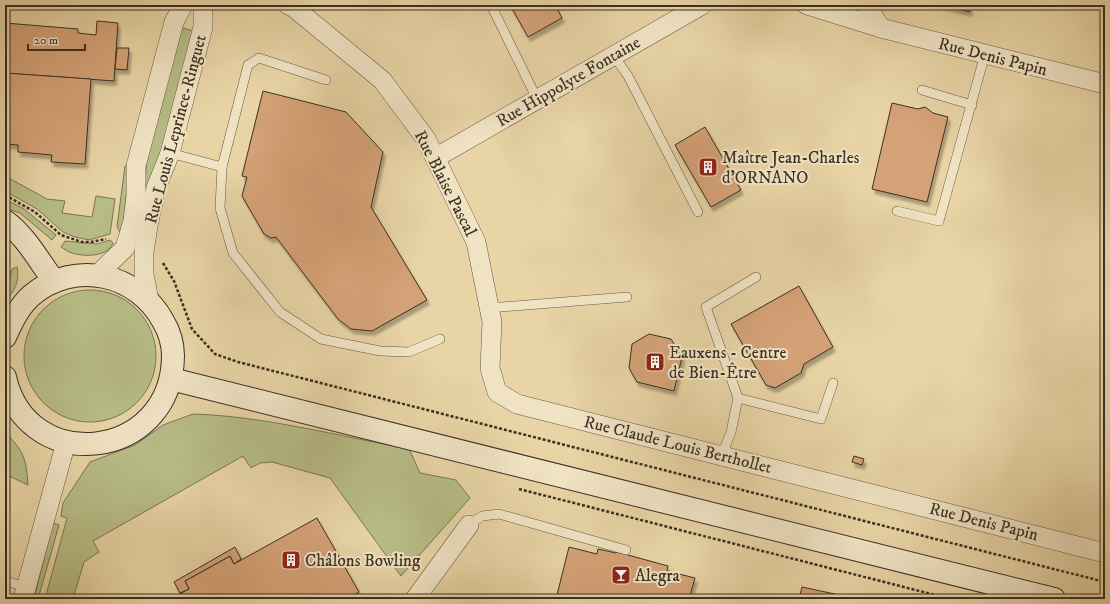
<svg xmlns="http://www.w3.org/2000/svg" width="1110" height="604" viewBox="0 0 1110 604" font-family="'IM FELL DW Pica',serif">
	<style>
		.green { fill: #b7bc85; stroke: #787654 }
		.building { fill: #d4a276; stroke: #3a3023; filter: url(#shadow) }
		.lines { fill: none; stroke-linecap: round; stroke-linejoin: round }
		.lane-casing { stroke: #665944; stroke-width: 10 }
		.street-casing { stroke: #665944; stroke-width: 20 }
		.secondary-casing { stroke: #3a3023; stroke-width: 24 }
		.path { stroke: #3a3023; stroke-width: 2.5; stroke-dasharray: 3 2; stroke-linecap: butt }
		.lane { stroke: #f0e3c4; stroke-width: 9 }
		.street { stroke: #f0e3c4; stroke-width: 19 }
		.secondary { stroke: #f0e3c4; stroke-width: 22 }
		.labels { text-anchor: middle; stroke-width: 4; stroke-linejoin: round; paint-order: stroke }
		.street-label { font-size: 17px; fill: #3a3023; stroke: #f0e3c4 }
		.poi-label { font-size: 17px; fill: #3a3023; stroke: #f0e3c4; text-anchor: start }
	</style>
	<defs>
		<filter id="shadow"><feDropShadow dx="2.5" dy="4.5" stdDeviation="1" flood-color="#0004"/></filter>
	</defs>
	<rect width="100%" height="100%" fill="#e8d4a5"/>
	<filter id="stains"><feTurbulence type="fractalNoise" baseFrequency=".005" numOctaves="4"/><feColorMatrix values="0 0 0 0 .2 0 0 0 0 .09 0 0 0 0 .02 0 0 0 .5 -.17"/></filter>
	<radialGradient id="worn" r=".72"><stop offset=".6" stop-color="#630" stop-opacity="0"/><stop offset="1" stop-color="#630" stop-opacity=".3"/></radialGradient>
	<g class="green">
		<path d="M 179,27 L 198,32 L 165,148 L 145,192 L 147,145 Z"/>
		<path d="M 129,165 L 124,219 L 120,232 L 117,227 L 125,166 Z"/>
		<path d="M 5,176 L 47,199 L 65,201 L 62,213 L 92,217 L 96,196 L 115,199 L 110,234 L 89,240 L 75,237 L 63,232 L 37,209 L 5,191 Z"/>
		<path d="M 5,199 L 24,209 L 56,235 L 52,240 L 20,213 L 5,208 Z"/>
		<path d="M 110,240 L 113,243 C 108,257 84,257 72,253 C 68,252 64,249 61,247 L 65,241 L 97,244 Z"/>
		<path d="M 17,267 C 20,280 15,292 5,300 L 5,289 L 8,287 L 12,269 Z"/>
		<circle cx="90" cy="356" r="66"/>
		<path d="M 193,414 C 262,416 340,436 409,449 L 420,473 L 456,480 L 470,498 L 401,576 L 330,478 L 272,462 L 260,463 L 251,468 L 243,456 L 93,541 L 99,552 L 84,562 L 73,599 L 45,599 L 67,518 L 61,516 L 63,503 L 90,462 L 135,445 L 163,425 Z"/>
		<path d="M 5,432 C 24,452 26,457 28,485 L 5,474 Z"/>
		<path d="M 53,523 L 59,525 L 38,599 L 34,599 Z"/>
	</g>
	<g class="building">
		<path d="M 510,5 L 555,5 L 562,18 L 528,37 Z"/>
		<path d="M 941,5 L 969,5 L 970,12 Z"/>
		<path d="M 97,21 L 118,23 L 114,81 L 5,73 L 5,23 L 78,29 L 78,33 L 96,35 Z"/>
		<path d="M 117,48 L 129,48 L 127,70 L 115,69 Z"/>
		<path d="M 5,73 L 91,79 L 85,164 L 51,162 L 52,155 L 18,152 L 18,145 L 5,144 Z"/>
		<path d="M 263,91 L 346,112 L 383,152 L 371,207 L 427,300 L 372,331 L 351,329 L 338,319 L 276,237 L 271,238 L 264,234 L 242,196 L 247,177 L 242,176 Z"/>
		<path d="M 892,103 L 918,109 L 925,107 L 933,113 L 948,117 L 927,202 L 872,189 Z"/>
		<path d="M 705,127 L 741,190 L 711,207 L 675,145 Z"/>
		<path d="M 799,286 L 833,347 L 804,364 L 801,373 L 775,388 L 766,385 L 731,324 Z"/>
		<path d="M 649,334 L 671,339 L 682,357 L 674,391 L 637,382 L 629,368 L 632,344 Z"/>
		<path d="M 854,456 L 864,459 L 862,465 L 852,462 Z"/>
		<path d="M 317,518 L 359,592 L 347,599 L 170,599 L 189,589 L 185,581 L 230,556 L 234,564 Z"/>
		<path d="M 235,547 L 241,559 L 234,564 L 230,556 L 185,581 L 189,589 L 180,593 L 174,582 Z"/>
		<path d="M 569,547 L 597,554 L 598,549 L 616,553 L 617,552 L 668,566 L 667,571 L 695,578 L 689,599 L 556,599 Z"/>
		<path d="M 802,587 L 844,596 L 843,599 L 799,599 Z"/>
	</g>
	<g class="lines">
		<defs>
			<g id="lane">
				<path d="M 491,5 L 537,99"/>
				<path d="M 614,56 L 628,76 L 698,212"/>
				<path d="M 922,90 L 972,105"/>
				<path d="M 170,153 L 222,167 L 248,65 L 259,58 L 326,80"/>
				<path d="M 222,167 L 220,208 L 233,253 L 280,312 L 321,339 L 380,351 L 409,352 L 440,339"/>
				<path d="M 897,211 L 939,221 L 985,54"/>
				<path d="M 489,308 L 627,297"/>
				<path d="M 738,398 L 821,419 L 833,383"/>
				<path d="M 722,455 L 731,432 L 738,398 L 706,307 L 756,277"/>
				<path d="M 469,525 L 482,516 L 499,514 L 626,550"/>
				<path d="M 5,581 L 26,587"/>
			</g>
			<g id="street">
				<path d="M 288,5 L 293,7 L 382,80 L 426,139 L 476,242 L 492,322 L 490,368 L 497,392 L 517,404 L 1105,553"/>
				<path d="M 807,5 L 881,28"/>
				<path d="M 866,5 L 881,28 L 1105,84"/>
				<path d="M 435,158 L 702,5"/>
				<path d="M 97,275 L 125,248 L 133,221 L 136,196 L 136,166 L 174,22 L 183,5"/>
				<path d="M 149,301 L 144,274 L 144,252 L 148,226 L 156,188 L 170,153 L 203,27 L 203,5"/>
				<path d="M 23,599 L 66,442"/>
				<path d="M 415,599 L 469,525"/>
			</g>
			<g id="secondary">
				<path d="M 5,221 C 25,235 39,261 54,281"/>
				<path d="M 5,337 C 12,322 19,306 32,295 C 75,259 138,274 163,321 C 169,331 173,344 173,356 C 172,461 27,477 5,377"/>
				<path d="M 171,379 L 1054,599"/>
			</g>
		</defs>
		<use href="#lane" class="lane-casing"/>
		<use href="#street" class="street-casing"/>
		<use href="#secondary" class="secondary-casing"/>
		<g class="path">
			<path d="M 5,195 L 35,212 L 61,235 L 82,242 L 91,242 L 106,239"/>
			<path d="M 163,263 L 174,281 L 192,329 L 215,354 L 238,362 L 1105,582"/>
			<path d="M 519,489 L 951,599"/>
		</g>
		<use href="#lane" class="lane"/>
		<use href="#street" class="street"/>
		<use href="#secondary" class="secondary"/>
	</g>
	<defs>
		<symbol id="building-square" viewBox="-11 -11 22 22"><rect x="-9" y="-9" width="18" height="18" rx="4" fill="#8f2418" stroke="#f0e3c4"/><path d="M-4-6H4V6H1V3H-1V6H-4ZM-2.5-4.3h1.7v1.8h-1.7ZM.8-4.3h1.7v1.8H.8ZM-2.5-1h1.7V.8h-1.7ZM.8-1h1.7V.8H.8Z" fill="#fff"/></symbol>
		<symbol id="bar-square" viewBox="-11 -11 22 22"><rect x="-9" y="-9" width="18" height="18" rx="4" fill="#8f2418" stroke="#f0e3c4"/><path d="M-6-5H6L.8 .8V4.5H3.5V6h-7V4.5H-.8V.8Z" fill="#fff"/></symbol>
	</defs>
	<g fill-rule="evenodd">
		<use href="#building-square" x="697" y="156" width="22" height="22"/>
		<use href="#building-square" x="644" y="351" width="22" height="22"/>
		<use href="#building-square" x="280" y="549" width="22" height="22"/>
		<use href="#bar-square" x="610" y="564" width="22" height="22"/>
	</g>
	<g class="labels">
		<g class="street-label">
			<text transform="translate(993 56) rotate(14)" y="6">Rue Denis Papin</text>
			<text transform="translate(568 81) rotate(-30)" y="6">Rue Hippolyte Fontaine</text>
			<text transform="translate(175 129) rotate(-75)" y="6">Rue Louis Leprince-Ringuet</text>
			<text transform="translate(446 183) rotate(63)" y="6">Rue Blaise Pascal</text>
			<text transform="translate(678 444) rotate(14)" y="6">Rue Claude Louis Berthollet</text>
			<text transform="translate(984 521) rotate(14)" y="6">Rue Denis Papin</text>
		</g>
		<g class="poi-label">
			<text x="722" y="163">Maître Jean-Charles<tspan x="722" dy="20">d'ORNANO</tspan></text>
			<text x="669" y="358">Eauxens - Centre<tspan x="669" dy="20">de Bien-Être</tspan></text>
			<text x="305" y="566">Châlons Bowling</text>
			<text x="635" y="581">Alegra</text>
		</g>
	</g>
	<rect width="1110" height="604" fill="none" stroke="#e8d4a5" stroke-width="20"/>
	<rect x="6" y="6" width="1098" height="592" fill="none" stroke="#3a3023" stroke-width="2"/>
	<rect x="10" y="10" width="1090" height="584" fill="none" stroke="#3a3023"/>
	<path d="M28 44v6h57v-6" fill="none" stroke="#3a3023" stroke-width="2"/>
	<text x="34" y="44" font-size="12" fill="#3a3023" stroke="#f0e3c4" stroke-width="3" paint-order="stroke">20 m</text>
	<rect width="100%" height="100%" filter="url(#stains)"/>
	<rect width="100%" height="100%" fill="url(#worn)"/>
</svg>
